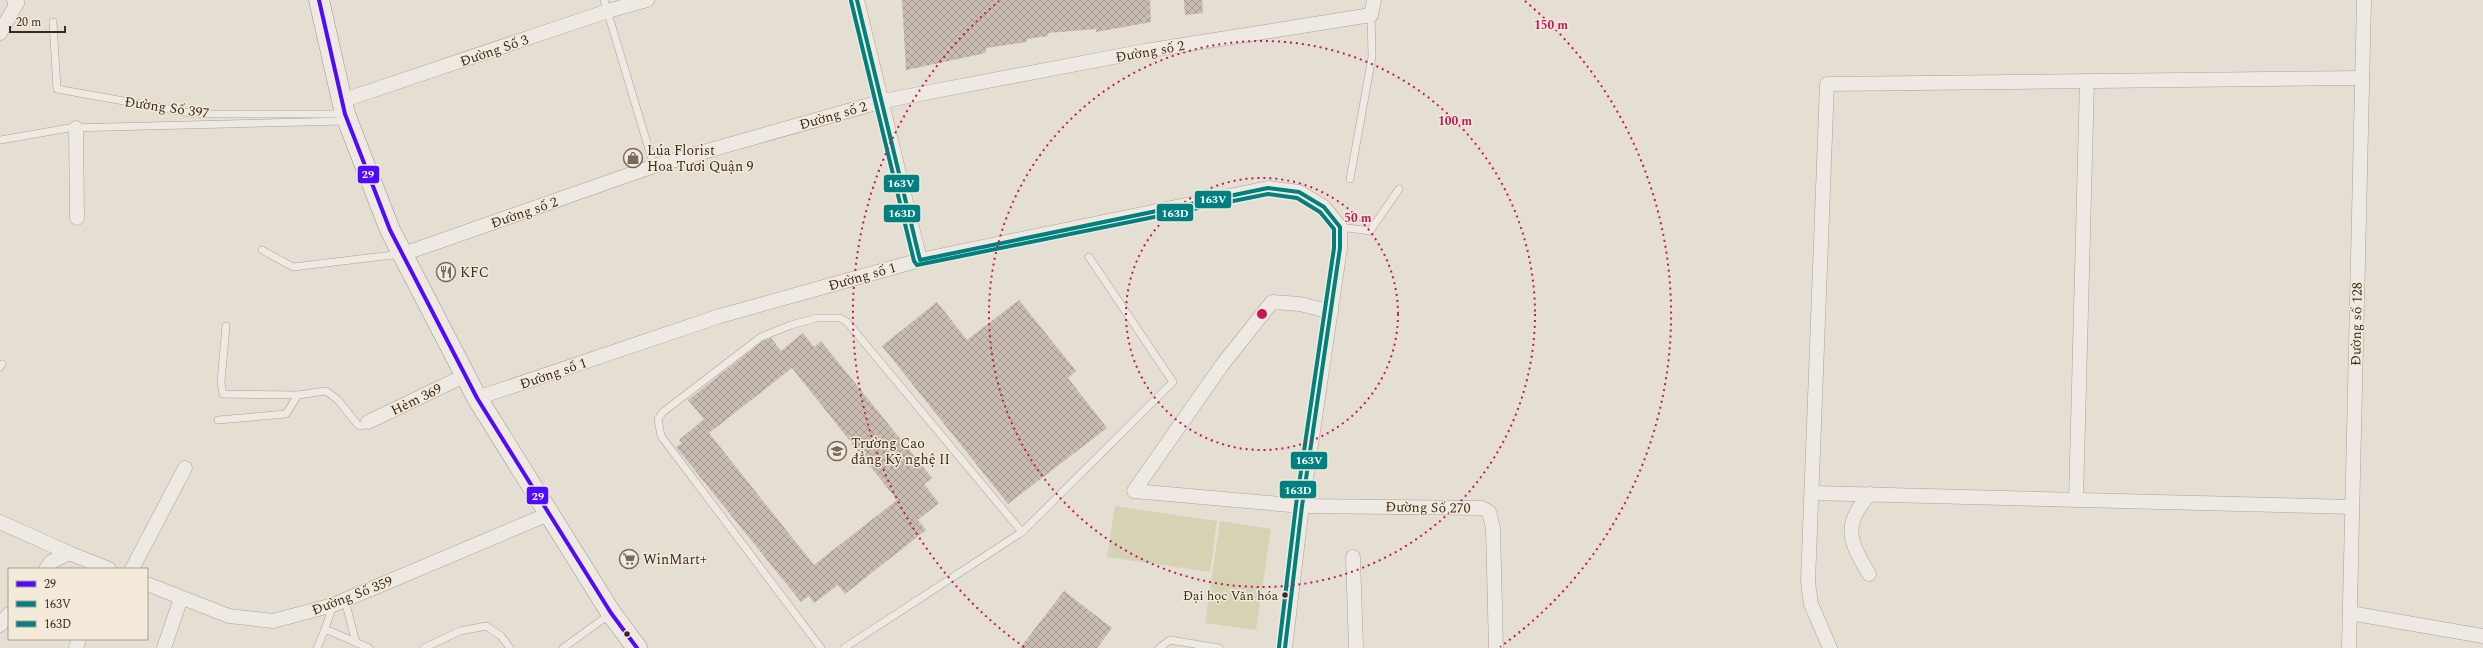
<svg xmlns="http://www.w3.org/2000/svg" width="2483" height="648" viewBox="0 0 2483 648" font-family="Spectral,serif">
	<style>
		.pitch { fill: #d6d3b5 }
		.building { fill: url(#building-cross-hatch); fill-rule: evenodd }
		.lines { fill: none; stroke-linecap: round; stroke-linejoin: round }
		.lane-casing { stroke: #aba39a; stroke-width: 8 }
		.street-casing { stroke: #aba39a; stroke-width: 15 }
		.secondary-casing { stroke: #9a938a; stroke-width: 21 }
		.lane { stroke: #eee9e2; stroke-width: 7 }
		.street { stroke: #eee9e2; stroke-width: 14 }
		.secondary { stroke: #eee9e2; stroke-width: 20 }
		.bus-1-casing { stroke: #f4ead9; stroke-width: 7 }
		.bus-2-casing { stroke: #f4ead9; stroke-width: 7 }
		.bus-3-casing { stroke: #f4ead9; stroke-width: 7 }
		.bus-1 { stroke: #4f0aff; stroke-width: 4 }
		.bus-2 { stroke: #008080; stroke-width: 4 }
		.bus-3 { stroke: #008080; stroke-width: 4 }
		.ring { fill: none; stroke: #c2185b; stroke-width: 2; stroke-dasharray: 2 4 }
		.bus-dot { fill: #3a2b22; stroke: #f4ead9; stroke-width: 1.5 }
		.labels { text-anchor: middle; stroke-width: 3; stroke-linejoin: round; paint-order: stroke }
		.bus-label { font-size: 13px; fill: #3a2b22; stroke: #f4ead9; text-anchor: end }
		.street-label { font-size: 14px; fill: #3a2b22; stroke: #f4ead9 }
		.poi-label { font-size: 14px; fill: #3a2b22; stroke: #f4ead9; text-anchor: start }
		.centre { fill: #c2185b; stroke: #f4ead9; stroke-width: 2 }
		.ring-label { font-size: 12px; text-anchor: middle; font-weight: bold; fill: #c2185b; stroke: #f4ead9; stroke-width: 3; stroke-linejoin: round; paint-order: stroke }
		.line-badge { stroke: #f4ead9; stroke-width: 1.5 }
		.badge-label { font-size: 11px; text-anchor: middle; font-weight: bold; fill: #fff }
	</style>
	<defs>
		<pattern id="building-cross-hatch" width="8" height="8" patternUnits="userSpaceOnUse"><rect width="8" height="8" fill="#c8bcb3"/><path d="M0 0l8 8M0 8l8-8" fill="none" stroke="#a39991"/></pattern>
	</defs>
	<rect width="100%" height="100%" fill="#e5ded2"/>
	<g class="pitch">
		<path d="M 1115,506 L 1217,521 L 1210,572 L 1107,557 Z"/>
		<path d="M 1220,521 L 1271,529 L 1256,630 L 1205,623 Z"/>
	</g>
	<g class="building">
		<path d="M 902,0 L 1150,0 L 1151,22 L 1096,32 L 1096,29 L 1048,33 L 1048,36 L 1027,39 L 1027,42 L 986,48 L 986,53 L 906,70 Z"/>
		<path d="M 1184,0 L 1202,0 L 1203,13 L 1185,15 Z"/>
		<path d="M 1019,300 L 1076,371 L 1068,378 L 1107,428 L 1008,504 L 882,346 L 937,302 L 967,340 Z"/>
		<path d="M 803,333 L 814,347 L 821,341 L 932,478 L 924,484 L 939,503 L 918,520 L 926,530 L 845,594 L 838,585 L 814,603 L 809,596 L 801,602 L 676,447 L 682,443 L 679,440 L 704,419 L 688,400 L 763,341 L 771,338 L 781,351 ZM 792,368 L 897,500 L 814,565 L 709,433 Z"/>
		<path d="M 1064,591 L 1112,628 L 1097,648 L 1020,648 Z"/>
	</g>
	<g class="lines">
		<defs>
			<g id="lane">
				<path d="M 604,0 L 654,166"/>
				<path d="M 53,22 L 57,89 L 196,114 L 345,114"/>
				<path d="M 0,140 L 69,128 L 345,121"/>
				<path d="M 1350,179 L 1372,57 L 1371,15"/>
				<path d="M 1340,227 L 1370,231 L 1399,189"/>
				<path d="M 262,250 L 293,267 L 401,254"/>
				<path d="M 226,326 L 221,382 L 223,394 L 298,395 L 326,391 L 338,400 L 358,425 L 362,426 L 368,422"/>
				<path d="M 0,367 L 2,364"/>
				<path d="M 218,420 L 286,414 L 298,395"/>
				<path d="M 345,600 L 356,643"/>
				<path d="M 333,605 L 325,629 L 369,648"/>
				<path d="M 317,648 L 325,629"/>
				<path d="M 424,648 L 460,631 L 486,626 L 501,636 L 510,648"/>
				<path d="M 563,648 L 610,614"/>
				<path d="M 821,648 L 661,436 L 658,419 L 663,412 L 761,337 L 791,325 L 817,318 L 840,318 L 847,322 L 1022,532"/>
				<path d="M 844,648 L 1022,532 L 1173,382 L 1089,257"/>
				<path d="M 1159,648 L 1170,640 L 1219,648"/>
			</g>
			<g id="street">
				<path d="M 857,0 L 920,260"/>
				<path d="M 0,33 L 17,3 L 14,0"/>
				<path d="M 341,101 L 608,11 L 647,0"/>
				<path d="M 76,128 L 77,218"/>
				<path d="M 403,254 L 654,166 L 883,101 L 1145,51 L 1371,15 L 1374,0"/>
				<path d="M 1331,312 L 1300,304 L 1272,302 L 1222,365 L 1134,491 L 1302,506 L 1482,508 L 1489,512 L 1493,528 L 1496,648"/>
				<path d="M 477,398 L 720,316 L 920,260 L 1268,188 L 1299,192 L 1324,207 L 1340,227 L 1340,248 L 1302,506 L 1285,648"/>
				<path d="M 368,422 L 464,376"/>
				<path d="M 1812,493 L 2352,507"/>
				<path d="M 2076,500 L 2087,81"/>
				<path d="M 0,522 L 69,553"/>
				<path d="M 1353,557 L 1356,648"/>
				<path d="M 46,569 L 51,562 L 69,553 L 109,569"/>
				<path d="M 132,569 L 185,468"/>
				<path d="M 1869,574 C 1850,542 1841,525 1870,494"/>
				<path d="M 147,584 L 229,616 L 273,621 L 333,605 L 551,513"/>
				<path d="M 2350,613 L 2483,636"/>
				<path d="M 0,625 L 9,614"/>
				<path d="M 76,648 L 79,639"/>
				<path d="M 164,648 L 181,598"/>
				<path d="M 1830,648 L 1811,604 L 1808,582 L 1827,84 L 2362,78"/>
				<path d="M 2349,648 L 2364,0"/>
			</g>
			<path id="secondary" d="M 319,0 L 345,114 L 390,230 L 477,398 L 611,613 L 637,648"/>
		</defs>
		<use href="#lane" class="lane-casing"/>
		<use href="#street" class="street-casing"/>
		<use href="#secondary" class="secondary-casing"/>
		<use href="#lane" class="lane"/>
		<use href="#street" class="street"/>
		<use href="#secondary" class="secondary"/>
		<defs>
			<path id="bus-1" d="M 319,0 L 345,114 L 390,230 L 477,398 L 611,613 L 637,648"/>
			<path id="bus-2" d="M 857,0 L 920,260 L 1268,188 L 1299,192 L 1324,207 L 1340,227 L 1340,248 L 1302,506 L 1285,648"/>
			<path id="bus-3" d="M 851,1 L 914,261 L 917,265 L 1268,194 L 1297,198 L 1320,212 L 1334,229 L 1334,248 L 1296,505 L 1279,647"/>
		</defs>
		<use href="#bus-1" class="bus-1-casing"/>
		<use href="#bus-2" class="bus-2-casing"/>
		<use href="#bus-3" class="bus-3-casing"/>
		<use href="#bus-1" class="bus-1"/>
		<use href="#bus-2" class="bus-2"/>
		<use href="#bus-3" class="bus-3"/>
	</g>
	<g class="ring">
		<circle cx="1262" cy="314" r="136"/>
		<circle cx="1262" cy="314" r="273"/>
		<path d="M1024 647A409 409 0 0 1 999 1M1525 1A409 409 0 0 1 1500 647"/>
	</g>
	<defs>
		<symbol id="shop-ring" viewBox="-11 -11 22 22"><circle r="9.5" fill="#f4ead9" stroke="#766a60" stroke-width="1.5"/><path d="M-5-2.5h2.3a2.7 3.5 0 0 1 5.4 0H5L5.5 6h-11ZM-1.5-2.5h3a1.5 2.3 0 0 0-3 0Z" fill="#766a60"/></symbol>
		<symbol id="restaurant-ring" viewBox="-11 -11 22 22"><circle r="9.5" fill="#f4ead9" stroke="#766a60" stroke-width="1.5"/><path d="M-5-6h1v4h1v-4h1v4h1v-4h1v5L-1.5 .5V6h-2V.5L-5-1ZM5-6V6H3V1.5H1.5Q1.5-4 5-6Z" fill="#766a60"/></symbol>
		<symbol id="university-ring" viewBox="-11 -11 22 22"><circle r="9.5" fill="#f4ead9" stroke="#766a60" stroke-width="1.5"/><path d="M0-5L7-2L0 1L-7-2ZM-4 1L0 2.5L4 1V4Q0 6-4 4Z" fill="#766a60"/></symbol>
		<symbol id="supermarket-ring" viewBox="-11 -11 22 22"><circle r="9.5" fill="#f4ead9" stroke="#766a60" stroke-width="1.5"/><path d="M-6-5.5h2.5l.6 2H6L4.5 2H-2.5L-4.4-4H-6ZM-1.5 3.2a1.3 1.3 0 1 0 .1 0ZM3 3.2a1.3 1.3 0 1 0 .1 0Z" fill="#766a60"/></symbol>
	</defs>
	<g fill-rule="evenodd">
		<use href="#shop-ring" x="622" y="147" width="22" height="22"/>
		<use href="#restaurant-ring" x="435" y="261" width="22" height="22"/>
		<use href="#university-ring" x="826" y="440" width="22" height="22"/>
		<use href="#supermarket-ring" x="618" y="548" width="22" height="22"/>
	</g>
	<g class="bus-dot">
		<circle cx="1285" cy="595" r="3.5"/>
		<circle cx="627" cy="634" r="3.5"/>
	</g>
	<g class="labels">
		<g class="bus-label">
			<text x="1278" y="600">Đại học Văn hóa</text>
		</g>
		<g class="street-label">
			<text transform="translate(494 50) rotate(-19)" y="5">Đường Số 3</text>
			<text transform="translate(1150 51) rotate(-10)" y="5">Đường số 2</text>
			<text transform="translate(167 107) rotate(8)" y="5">Đường Số 397</text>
			<text transform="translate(833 115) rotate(-16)" y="5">Đường số 2</text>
			<text transform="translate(524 212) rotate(-19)" y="5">Đường số 2</text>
			<text transform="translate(862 276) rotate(-16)" y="5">Đường số 1</text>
			<text transform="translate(2356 324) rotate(-89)" y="5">Đường số 128</text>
			<text transform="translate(553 373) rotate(-19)" y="5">Đường số 1</text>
			<text transform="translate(416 399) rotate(-26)" y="5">Hẻm 369</text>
			<text transform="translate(1428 507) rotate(1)" y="5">Đường Số 270</text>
			<text transform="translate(352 595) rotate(-21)" y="5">Đường Số 359</text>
		</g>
		<g class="poi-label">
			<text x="647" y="155">Lúa Florist<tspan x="647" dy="16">Hoa Tươi Quận 9</tspan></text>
			<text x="460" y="277">KFC</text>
			<text x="851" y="448">Trường Cao<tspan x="851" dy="16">đẳng Kỹ nghệ II</tspan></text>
			<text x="643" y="564">WinMart+</text>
		</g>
	</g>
	<circle cx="1262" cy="314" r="6" class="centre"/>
	<g class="ring-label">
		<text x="1551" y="29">150 m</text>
		<text x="1455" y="125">100 m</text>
		<text x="1358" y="222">50 m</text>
	</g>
	<g class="line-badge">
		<rect x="357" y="165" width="23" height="19" rx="4" fill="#4f0aff"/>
		<rect x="883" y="174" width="37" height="19" rx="4" fill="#008080"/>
		<rect x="1194" y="190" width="38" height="19" rx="4" fill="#008080"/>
		<rect x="1156" y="203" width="38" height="19" rx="4" fill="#008080"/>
		<rect x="883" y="204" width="38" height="19" rx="4" fill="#008080"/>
		<rect x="1290" y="451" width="38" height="19" rx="4" fill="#008080"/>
		<rect x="1279" y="480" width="38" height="19" rx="4" fill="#008080"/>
		<rect x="526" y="486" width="23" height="19" rx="4" fill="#4f0aff"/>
	</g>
	<g class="badge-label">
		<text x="368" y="178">29</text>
		<text x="901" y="187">163V</text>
		<text x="1213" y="203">163V</text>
		<text x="1175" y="217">163D</text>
		<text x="902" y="217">163D</text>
		<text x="1309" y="464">163V</text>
		<text x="1298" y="494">163D</text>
		<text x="538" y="500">29</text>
	</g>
	<rect x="8" y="568" width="140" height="72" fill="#f4ead9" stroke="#aa9e90"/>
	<rect x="16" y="581" width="20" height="6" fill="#4f0aff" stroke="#aa9e90"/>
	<text x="44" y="588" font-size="12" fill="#3a2b22">29</text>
	<rect x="16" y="601" width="20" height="6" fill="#008080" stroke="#aa9e90"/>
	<text x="44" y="608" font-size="12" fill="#3a2b22">163V</text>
	<rect x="16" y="621" width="20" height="6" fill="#008080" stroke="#aa9e90"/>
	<text x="44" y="628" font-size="12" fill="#3a2b22">163D</text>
	<path d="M10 26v6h55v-6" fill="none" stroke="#3a2b22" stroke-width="2"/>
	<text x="16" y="26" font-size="12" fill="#3a2b22" stroke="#f4ead9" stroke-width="3" paint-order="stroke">20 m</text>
</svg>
